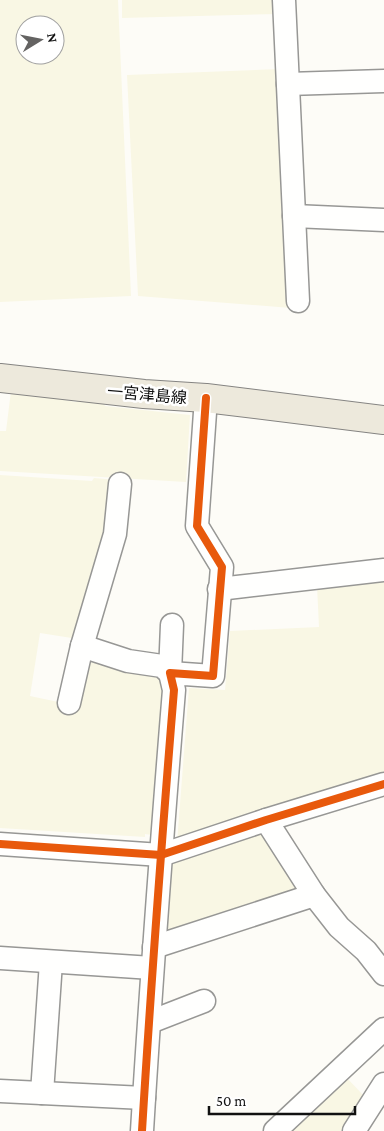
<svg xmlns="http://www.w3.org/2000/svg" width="384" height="1131" viewBox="0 0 384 1131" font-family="'Crimson Pro','Noto Sans JP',serif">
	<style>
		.farmland { fill: #f9f7e4; fill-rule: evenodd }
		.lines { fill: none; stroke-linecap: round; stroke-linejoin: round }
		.minor-casing { stroke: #979795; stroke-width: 25 }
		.major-casing { stroke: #858482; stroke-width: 30 }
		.minor { stroke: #fffffe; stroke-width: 22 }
		.major { stroke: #ede9dc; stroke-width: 28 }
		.cycleway-casing { stroke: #fff; stroke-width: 11 }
		.cycleway { stroke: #e8590c; stroke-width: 8 }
		.labels { text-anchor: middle; stroke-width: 5; stroke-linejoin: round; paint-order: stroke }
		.street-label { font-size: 16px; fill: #111; stroke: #fff }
	</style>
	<rect width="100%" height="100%" fill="#fdfcf7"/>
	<g class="farmland">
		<path d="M 0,0 L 118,0 L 131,296 L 0,302 ZM 25,25 L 55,25 L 55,55 L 25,55 Z"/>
		<path d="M 122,0 L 278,0 L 278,14 L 122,18 Z"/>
		<path d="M 280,69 L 291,308 L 138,296 L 127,75 Z"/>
		<path d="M 11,391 L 76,402 L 78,400 L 104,403 L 105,406 L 190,415 L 186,482 L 0,471 L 0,431 L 6,431 Z"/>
		<path d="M 0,475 L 92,481 L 94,478 L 117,480 L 78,639 L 40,633 L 30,696 L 63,703 L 83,656 L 164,672 L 152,835 L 145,834 L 145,837 L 0,828 Z"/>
		<path d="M 384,579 L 384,778 L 177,843 L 189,688 L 225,690 L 230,631 L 319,627 L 317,586 Z"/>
		<path d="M 267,827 L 308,893 L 165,939 L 168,861 Z"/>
		<path d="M 344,1075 L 364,1096 L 341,1131 L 283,1131 Z"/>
	</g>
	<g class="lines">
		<defs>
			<g id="minor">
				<path d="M 284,0 L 298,301"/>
				<path d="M 288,84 L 384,81"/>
				<path d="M 294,216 L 384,220"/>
				<path d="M 219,589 L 384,570"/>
				<path d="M 82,646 L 128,661 L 162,666 L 170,673"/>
				<path d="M 170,673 L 172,625"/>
				<path d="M 69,703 L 82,646 L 115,534 L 120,484"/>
				<path d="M 266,820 L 314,895 L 339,927 L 366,951 L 384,974"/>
				<path d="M 0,844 L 161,855 L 266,820 L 384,784"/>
				<path d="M 154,947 L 314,895"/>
				<path d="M 0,958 L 152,968"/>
				<path d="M 150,1022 L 204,1001"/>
				<path d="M 0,1091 L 144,1098"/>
				<path d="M 42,1093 L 51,962"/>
				<path d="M 142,1131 C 151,984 162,837 174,690 L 170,673 L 213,676 L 222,567 L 197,526 L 206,398"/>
				<path d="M 275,1131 L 384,1029"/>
				<path d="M 354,1131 L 384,1084"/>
			</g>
			<path id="major" d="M 0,378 L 144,394 L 206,398 L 384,420"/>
		</defs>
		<use href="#minor" class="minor-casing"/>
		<use href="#major" class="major-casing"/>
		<use href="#minor" class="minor"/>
		<use href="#major" class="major"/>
		<defs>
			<g id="cycleway">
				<path d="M 0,844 L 161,855 L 266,820 L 384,784"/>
				<path d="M 142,1131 C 151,984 162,837 174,690 L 170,673 L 213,676 L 222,567 L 197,526 L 206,398"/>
			</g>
		</defs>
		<use href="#cycleway" class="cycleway-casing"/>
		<use href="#cycleway" class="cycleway"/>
	</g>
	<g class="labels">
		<g class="street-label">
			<text transform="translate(147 394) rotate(5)" y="6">一宮津島線</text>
		</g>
	</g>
	<g transform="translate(40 40) rotate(80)"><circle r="24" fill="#ffffff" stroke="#a0a0a0"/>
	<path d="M0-4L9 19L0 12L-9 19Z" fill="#646362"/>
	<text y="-8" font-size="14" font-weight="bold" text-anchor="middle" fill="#111111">N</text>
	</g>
	<path d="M209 1106v8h146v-8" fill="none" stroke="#111111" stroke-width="2.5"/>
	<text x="216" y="1106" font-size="15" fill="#111111" stroke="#ffffff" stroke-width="4" paint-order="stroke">50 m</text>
</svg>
